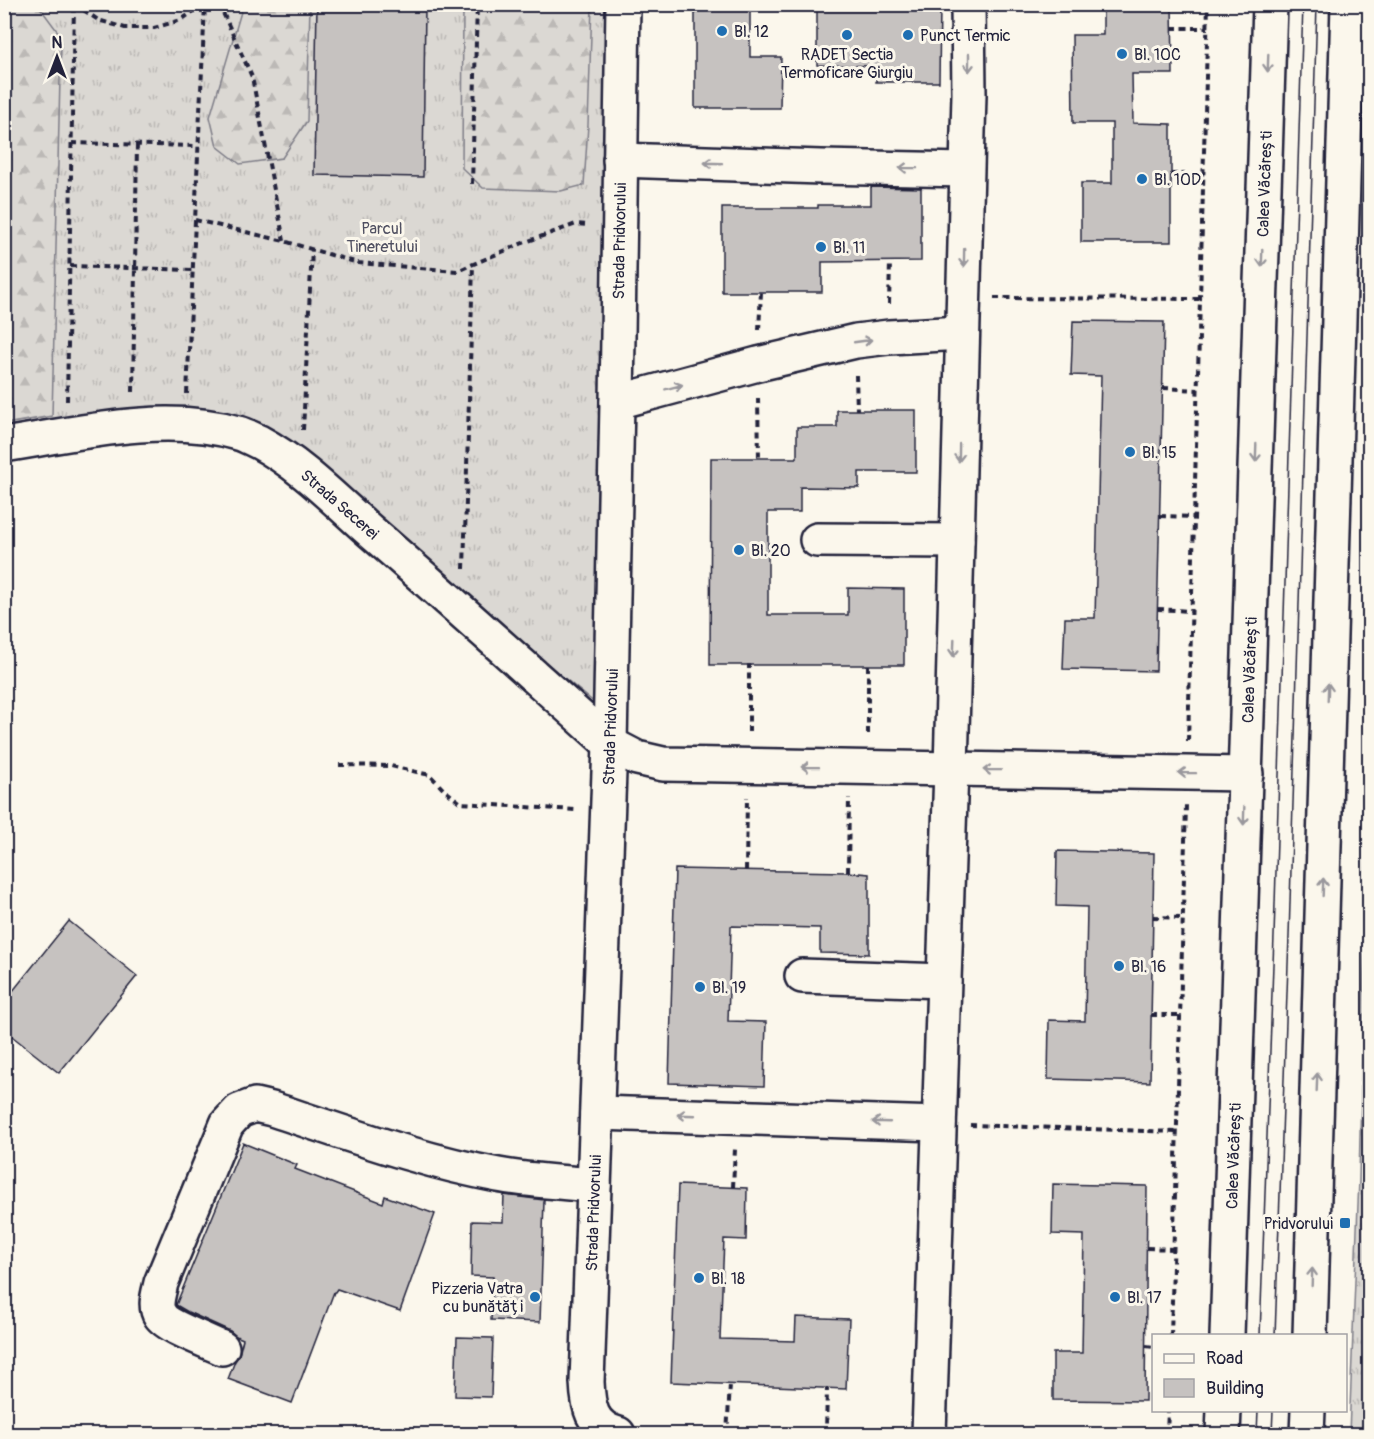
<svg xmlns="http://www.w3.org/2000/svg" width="1374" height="1439" viewBox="0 0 1374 1439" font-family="Pangolin,sans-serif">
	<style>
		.grass { fill: url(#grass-tufts); stroke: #7e7d87; stroke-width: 1.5 }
		.forest { fill: url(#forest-firs); stroke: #7e7d87; stroke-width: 1.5 }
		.building { fill: #c6c2c0; stroke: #22223b; stroke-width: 1.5 }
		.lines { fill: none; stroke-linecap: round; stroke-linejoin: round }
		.minor-casing { stroke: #22223b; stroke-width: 38 }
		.major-casing { stroke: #22223b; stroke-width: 38 }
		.path { stroke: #22223b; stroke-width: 4; stroke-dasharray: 6 4.5; stroke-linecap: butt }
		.minor { stroke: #fbf7ec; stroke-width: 33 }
		.major { stroke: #fbf7ec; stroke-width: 33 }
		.tram { stroke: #22223b; stroke-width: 1.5 }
		.oneway { stroke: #99979c }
		.poi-dot { fill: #1f6fb2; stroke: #fbf7ec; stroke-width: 2 }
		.labels { text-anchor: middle; stroke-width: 6; stroke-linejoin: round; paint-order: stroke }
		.poi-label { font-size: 16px; fill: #22223b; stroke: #fbf7ec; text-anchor: start }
		.street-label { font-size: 16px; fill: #22223b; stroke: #fbf7ec }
		.park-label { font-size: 16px; fill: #505061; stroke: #fbf7ec }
	</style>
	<defs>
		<pattern id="grass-tufts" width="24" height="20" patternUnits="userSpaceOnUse" patternTransform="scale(1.5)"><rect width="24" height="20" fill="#dbd8d3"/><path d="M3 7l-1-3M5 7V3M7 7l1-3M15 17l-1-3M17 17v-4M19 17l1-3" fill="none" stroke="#bcb9b6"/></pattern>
		<pattern id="forest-firs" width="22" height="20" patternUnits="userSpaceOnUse" patternTransform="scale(1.5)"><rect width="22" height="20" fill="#dbd8d3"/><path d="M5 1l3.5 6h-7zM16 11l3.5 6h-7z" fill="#bcb9b6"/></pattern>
	</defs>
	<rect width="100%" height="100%" fill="#fbf7ec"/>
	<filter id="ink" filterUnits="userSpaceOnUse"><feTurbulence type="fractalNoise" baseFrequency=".0167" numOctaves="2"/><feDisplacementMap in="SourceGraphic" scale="12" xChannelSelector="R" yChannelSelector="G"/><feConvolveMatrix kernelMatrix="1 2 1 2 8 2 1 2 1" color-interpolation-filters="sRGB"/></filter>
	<g filter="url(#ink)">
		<g class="grass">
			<path d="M 5,5 L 619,5 L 607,713 L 426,564 L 244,426 L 5,441 Z"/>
			<path d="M 1369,753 L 1370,1434 L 1349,1434 L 1359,1179 Z"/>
		</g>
		<g class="forest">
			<path d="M 5,4 L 38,5 L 61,36 L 52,416 L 5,424 Z"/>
			<path d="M 243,5 L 310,5 L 307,121 L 282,158 L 240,164 L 217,146 L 210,117 Z"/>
			<path d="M 463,5 L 592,5 L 588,125 L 584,185 L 561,191 L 483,188 L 462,168 Z"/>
		</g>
		<g class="building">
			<path d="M 317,4 L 425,4 L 423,177 L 314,175 Z"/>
			<path d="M 695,4 L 750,4 L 750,57 L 781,57 L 780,108 L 695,108 Z"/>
			<path d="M 817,4 L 940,4 L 939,82 L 876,82 L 876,66 L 817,65 Z"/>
			<path d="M 1103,4 L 1172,4 L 1173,74 L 1132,74 L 1133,123 L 1171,124 L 1171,242 L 1081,242 L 1081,183 L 1112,183 L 1112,123 L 1073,123 L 1072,35 L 1103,35 Z"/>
			<path d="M 871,187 L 921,188 L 921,261 L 822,262 L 822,292 L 722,292 L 722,208 L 818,208 L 818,205 L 871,205 Z"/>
			<path d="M 1073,321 L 1164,322 L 1156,671 L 1063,669 L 1065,618 L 1095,618 L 1101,376 L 1071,375 Z"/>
			<path d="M 837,410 L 916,410 L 916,472 L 859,472 L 859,488 L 800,487 L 800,512 L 768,512 L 768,615 L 848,615 L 848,588 L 904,589 L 904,665 L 710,665 L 711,458 L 797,458 L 797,427 L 837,427 Z"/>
			<path d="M 1057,851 L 1154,853 L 1150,1082 L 1048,1079 L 1049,1020 L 1085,1021 L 1087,907 L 1056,906 Z"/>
			<path d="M 675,869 L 848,872 L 869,874 L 869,954 L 820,953 L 820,928 L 731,926 L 728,1021 L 766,1022 L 764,1086 L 669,1083 Z"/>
			<path d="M 69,921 L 137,976 L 59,1073 L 4,1030 L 4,1002 Z"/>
			<path d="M 243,1143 L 297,1165 L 295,1169 L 383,1203 L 385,1196 L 435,1214 L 400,1311 L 337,1289 L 335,1292 L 334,1292 L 292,1403 L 228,1379 L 235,1361 L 239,1355 L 243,1339 L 236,1336 L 230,1331 L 188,1312 L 176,1305 Z"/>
			<path d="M 1053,1184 L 1147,1186 L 1145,1401 L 1053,1400 L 1053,1353 L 1082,1353 L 1084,1235 L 1052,1234 Z"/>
			<path d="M 678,1185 L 747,1188 L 746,1240 L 724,1239 L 720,1339 L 795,1341 L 796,1317 L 849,1319 L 846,1389 L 671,1382 Z"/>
			<path d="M 504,1195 L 544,1200 L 540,1322 L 491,1320 L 493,1277 L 471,1276 L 472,1221 L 503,1222 Z"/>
			<path d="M 457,1337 L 493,1338 L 491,1397 L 455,1396 Z"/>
		</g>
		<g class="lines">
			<defs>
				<g id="minor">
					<path d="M 620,160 L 821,167 L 966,170"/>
					<path d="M 617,402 L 758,364 L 856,341 L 889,337 L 962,333"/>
					<path d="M 4,445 C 78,433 166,412 238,433 C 246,435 252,439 259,442 C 300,464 334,499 369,530 C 450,600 530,672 610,744 L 637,758 L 663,764 L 1246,774"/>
					<path d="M 817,540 L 957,541"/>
					<path d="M 802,976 L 944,981"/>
					<path d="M 597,1113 L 939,1124"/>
					<path d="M 222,1348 C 209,1342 166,1326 160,1315 C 154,1306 159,1292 161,1283 L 227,1124 L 239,1111 L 255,1105 L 272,1109 C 346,1133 421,1161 498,1175 C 529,1181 562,1182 594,1185"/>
					<path d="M 618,1434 C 591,1427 588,1406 587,1382 L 610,744 L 617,402 L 623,4"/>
					<path d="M 929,1434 L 951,769 L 969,94 L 968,4"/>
				</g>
				<g id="major">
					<path d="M 1227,1336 L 1270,4"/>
					<path d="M 1310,1336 L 1348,4"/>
					<path d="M 1223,1434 L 1224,1410"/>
					<path d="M 1307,1434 L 1308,1410"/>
				</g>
			</defs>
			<use href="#minor" class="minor-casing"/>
			<use href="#major" class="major-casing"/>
			<g class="path">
				<path d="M 75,4 L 98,20 L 125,28 L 154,28 L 181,20 L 204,4"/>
				<path d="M 219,4 L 252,77 L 284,241"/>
				<path d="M 1172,28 L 1208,28"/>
				<path d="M 72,143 L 198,146"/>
				<path d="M 1171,174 L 1204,174"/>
				<path d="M 472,184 L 477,4"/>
				<path d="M 195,220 L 284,241 L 358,263 L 457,271 L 523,243 L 576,224 L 588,225"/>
				<path d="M 70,266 L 192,270"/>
				<path d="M 994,298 L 1200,299"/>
				<path d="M 889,304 L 890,261"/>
				<path d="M 759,330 L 761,292"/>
				<path d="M 856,375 L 857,410"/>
				<path d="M 1163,388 L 1198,390"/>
				<path d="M 133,392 L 137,144"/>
				<path d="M 187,394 L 205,4"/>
				<path d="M 758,398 L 759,458"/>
				<path d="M 67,401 L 74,4"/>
				<path d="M 303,430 L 312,249"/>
				<path d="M 1160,516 L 1194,517"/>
				<path d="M 464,569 L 473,264"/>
				<path d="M 1158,609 L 1191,611"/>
				<path d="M 868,665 L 868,734"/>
				<path d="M 749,732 L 749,664"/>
				<path d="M 1188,741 L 1208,4"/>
				<path d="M 339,765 L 391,766 L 430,775 L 443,789 L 461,803 L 575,810"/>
				<path d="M 746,871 L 747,797"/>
				<path d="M 848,872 L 849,798"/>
				<path d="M 1153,917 L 1183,918"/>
				<path d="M 1151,1015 L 1180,1015"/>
				<path d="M 970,1125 L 1177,1132"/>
				<path d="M 733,1187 L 735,1149"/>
				<path d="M 1147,1248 L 1174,1249"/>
				<path d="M 1171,1336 L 1186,805"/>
				<path d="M 1146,1346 L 1154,1347"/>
				<path d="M 727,1434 L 730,1384"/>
				<path d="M 826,1434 L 827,1388"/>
				<path d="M 1167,1434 L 1168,1410"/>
			</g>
			<use href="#minor" class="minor"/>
			<use href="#major" class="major"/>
			<g class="tram">
				<path d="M 1260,1336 L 1274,936 L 1303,4"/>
				<path d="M 1275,1336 L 1289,936 L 1317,4"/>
				<path d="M 1257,1434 L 1258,1410"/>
				<path d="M 1272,1434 L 1273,1410"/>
			</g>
		</g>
		<defs><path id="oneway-shaft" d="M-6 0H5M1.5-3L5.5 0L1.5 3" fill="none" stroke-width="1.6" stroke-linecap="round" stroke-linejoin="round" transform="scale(1.5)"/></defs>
		<g class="oneway">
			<use href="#oneway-shaft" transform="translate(969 63) rotate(90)"/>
			<use href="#oneway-shaft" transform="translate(1268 63) rotate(92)"/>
			<use href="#oneway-shaft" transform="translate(713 163) rotate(-178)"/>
			<use href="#oneway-shaft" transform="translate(908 168) rotate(-179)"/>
			<use href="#oneway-shaft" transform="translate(964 258) rotate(91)"/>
			<use href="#oneway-shaft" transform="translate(1262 258) rotate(92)"/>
			<use href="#oneway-shaft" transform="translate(863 341) rotate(-8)"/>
			<use href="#oneway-shaft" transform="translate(674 387) rotate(-15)"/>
			<use href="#oneway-shaft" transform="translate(959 453) rotate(91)"/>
			<use href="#oneway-shaft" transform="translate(1256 453) rotate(92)"/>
			<use href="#oneway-shaft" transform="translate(954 648) rotate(92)"/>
			<use href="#oneway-shaft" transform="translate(1328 692) rotate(-88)"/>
			<use href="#oneway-shaft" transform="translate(810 767) rotate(-179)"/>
			<use href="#oneway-shaft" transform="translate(992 770) rotate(-179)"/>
			<use href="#oneway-shaft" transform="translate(1187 773) rotate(-179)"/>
			<use href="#oneway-shaft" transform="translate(1244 816) rotate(92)"/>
			<use href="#oneway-shaft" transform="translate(1323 887) rotate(-88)"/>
			<use href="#oneway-shaft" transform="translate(1317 1082) rotate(-88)"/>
			<use href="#oneway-shaft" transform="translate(686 1115) rotate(-178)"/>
			<use href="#oneway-shaft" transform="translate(881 1122) rotate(-178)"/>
			<use href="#oneway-shaft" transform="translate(1312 1277) rotate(-88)"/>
		</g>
	</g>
	<g class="poi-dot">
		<circle cx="722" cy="31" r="6"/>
		<circle cx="847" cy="35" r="6"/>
		<circle cx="908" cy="35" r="6"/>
		<circle cx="1122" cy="54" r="6"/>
		<circle cx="1142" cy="179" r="6"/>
		<circle cx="821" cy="247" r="6"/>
		<circle cx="1130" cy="452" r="6"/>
		<circle cx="739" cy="550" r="6"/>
		<circle cx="1119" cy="966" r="6"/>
		<circle cx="700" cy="987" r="6"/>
		<rect x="1339" y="1217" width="12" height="12" rx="3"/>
		<circle cx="699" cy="1278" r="6"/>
		<circle cx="535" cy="1297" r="6"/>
		<circle cx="1115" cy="1297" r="6"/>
	</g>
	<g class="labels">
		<g class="poi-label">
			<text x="734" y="37">Bl. 12</text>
			<text x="920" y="41">Punct Termic</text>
			<text x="847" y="60" text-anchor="middle">RADET Sectia<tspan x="847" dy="18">Termoficare Giurgiu</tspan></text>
			<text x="1134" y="60">Bl. 10C</text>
			<text x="1154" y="185">Bl. 10D</text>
			<text x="833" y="253">Bl. 11</text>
			<text x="1142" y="458">Bl. 15</text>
			<text x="751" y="556">Bl. 20</text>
			<text x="1131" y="972">Bl. 16</text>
			<text x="712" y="993">Bl. 19</text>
			<text x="1333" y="1229" text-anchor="end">Pridvorului</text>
			<text x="711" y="1284">Bl. 18</text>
			<text x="523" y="1294" text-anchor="end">Pizzeria Vatra<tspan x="523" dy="18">cu bunătăți</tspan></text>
			<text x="1127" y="1303">Bl. 17</text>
		</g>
		<g class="street-label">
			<text transform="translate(1264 184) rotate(-88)" y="6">Calea Văcărești</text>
			<text transform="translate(619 241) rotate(-89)" y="6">Strada Pridvorului</text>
			<text transform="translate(340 504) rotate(41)" y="6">Strada Secerei</text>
			<text transform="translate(1249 670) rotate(-88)" y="6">Calea Văcărești</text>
			<text transform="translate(610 727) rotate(-88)" y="6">Strada Pridvorului</text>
			<text transform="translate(1233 1156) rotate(-88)" y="6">Calea Văcărești</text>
			<text transform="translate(593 1213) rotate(-88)" y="6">Strada Pridvorului</text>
		</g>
		<g class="park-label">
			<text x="382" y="234">Parcul<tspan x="382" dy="18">Tineretului</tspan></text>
		</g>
	</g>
	<rect width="1374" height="1439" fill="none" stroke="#fbf7ec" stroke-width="24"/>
	<rect x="12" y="12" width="1350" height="1415" fill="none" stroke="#22223b" stroke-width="2" filter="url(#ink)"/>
	<rect x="1152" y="1334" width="195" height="78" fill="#fbf7ec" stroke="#a4a2a5" stroke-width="1.5"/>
	<rect x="1164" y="1354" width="30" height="9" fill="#fbf7ec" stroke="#a4a2a5" stroke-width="1.5"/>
	<text x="1206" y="1364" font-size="18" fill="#22223b">Road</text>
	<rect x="1164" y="1379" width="30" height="18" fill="#c6c2c0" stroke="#a4a2a5" stroke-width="1.5"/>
	<text x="1206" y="1394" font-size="18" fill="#22223b">Building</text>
	<g transform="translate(57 57)" stroke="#fbf7ec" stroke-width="4.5" paint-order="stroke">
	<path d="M0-4.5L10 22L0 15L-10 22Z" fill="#22223b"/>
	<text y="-9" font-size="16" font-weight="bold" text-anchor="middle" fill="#22223b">N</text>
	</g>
</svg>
